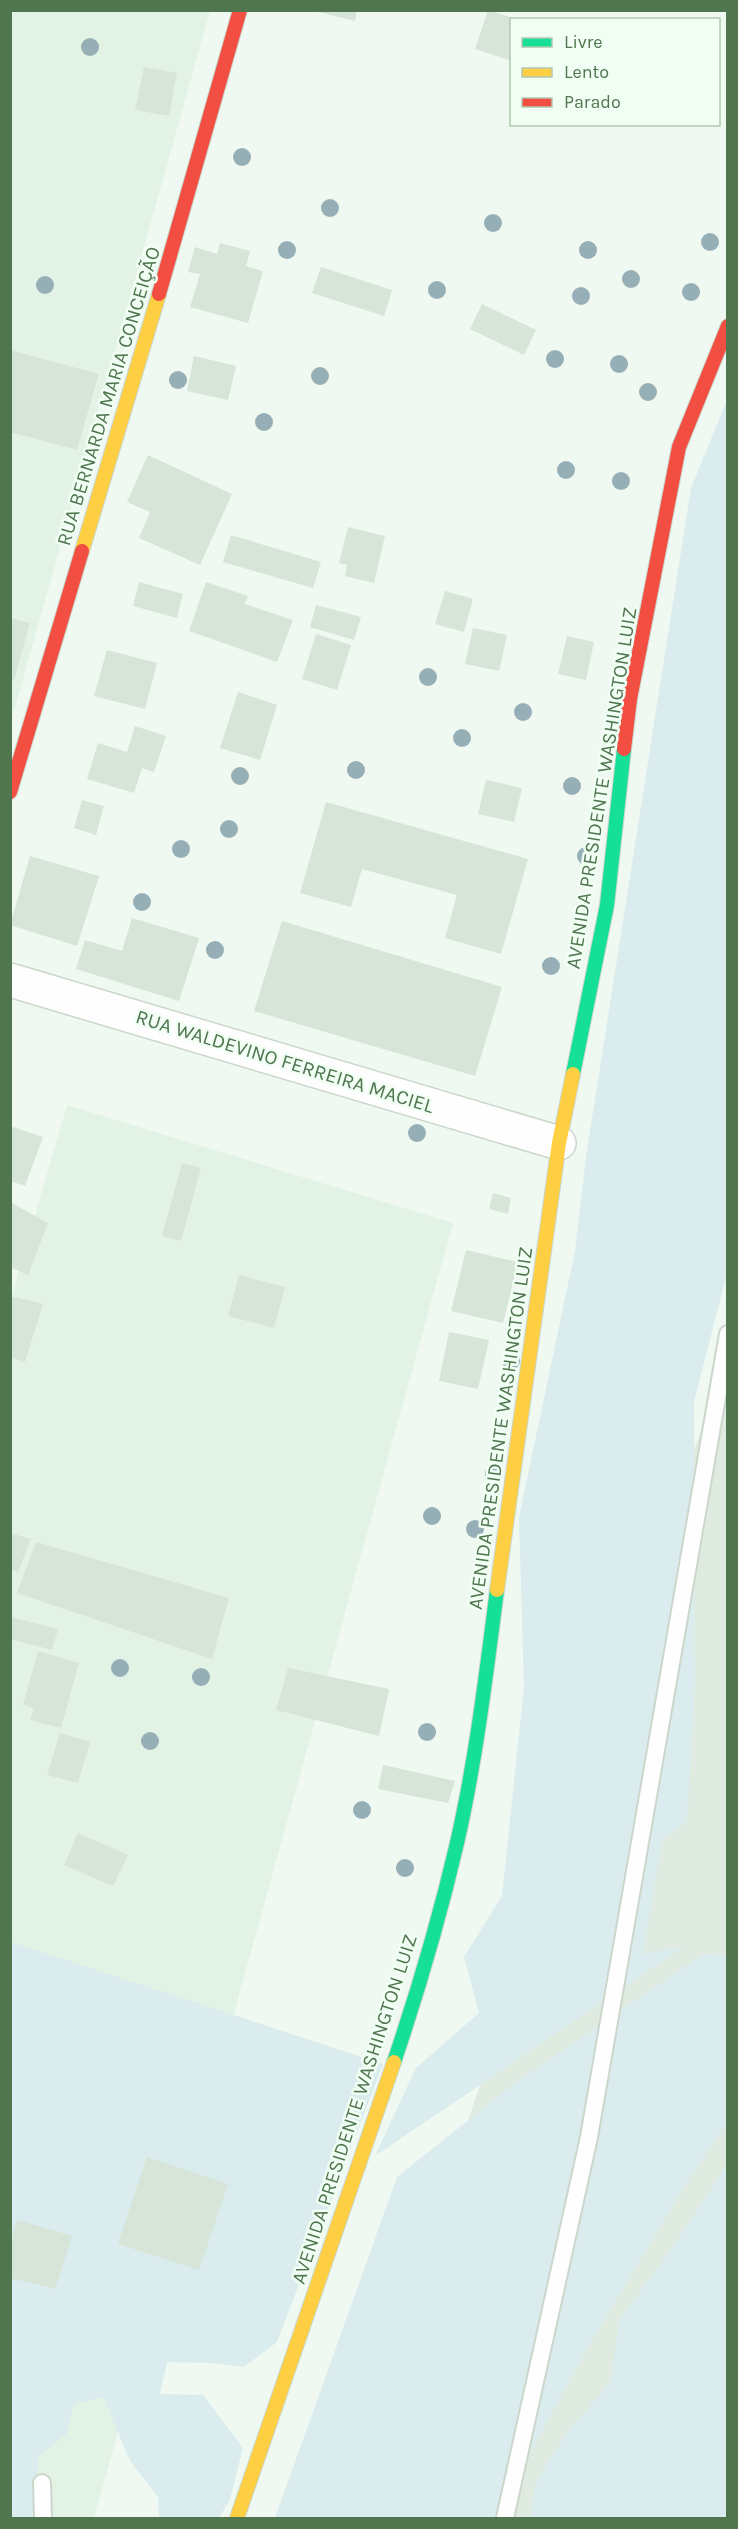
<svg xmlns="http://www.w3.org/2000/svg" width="738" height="2529" viewBox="0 0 738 2529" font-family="Karla,sans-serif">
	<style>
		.residential { fill: #e2f3e5 }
		.industrial { fill: #dfebe1 }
		.green { fill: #daeced }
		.building { fill: #d6e5d7 }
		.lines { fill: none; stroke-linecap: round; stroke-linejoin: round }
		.lane-casing { stroke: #ccd7cc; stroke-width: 20 }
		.street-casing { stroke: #ccd7cc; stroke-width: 36 }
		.fast-casing { stroke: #c9d6cb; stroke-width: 16 }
		.slow-casing { stroke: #c9d6cb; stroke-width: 16 }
		.jam-casing { stroke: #c9d6cb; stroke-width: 16 }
		.lane { stroke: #fdfefd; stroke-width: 16 }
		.street { stroke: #fdfefd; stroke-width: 33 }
		.fast { stroke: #16e098; stroke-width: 14 }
		.slow { stroke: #ffcf43; stroke-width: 14 }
		.jam { stroke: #f24e42; stroke-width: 14 }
		.tree { fill: #96afb6 }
		.labels { text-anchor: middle; stroke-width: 5; stroke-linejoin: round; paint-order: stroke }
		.street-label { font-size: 20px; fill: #50764f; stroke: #f1fef4 }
	</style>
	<rect width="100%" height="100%" fill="#eff8f1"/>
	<g class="residential">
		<path d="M 11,11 L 210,11 L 11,722 Z"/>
		<path d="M 67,1105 L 453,1223 L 94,2518 L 11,2518 L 10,1303 Z"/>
	</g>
	<path class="industrial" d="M 727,1353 L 727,2518 L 334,2518 Z"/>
	<g class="green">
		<path d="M 727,400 L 727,1273 L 694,1402 L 695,1689 L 687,1822 L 662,1840 L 643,1954 L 685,1946 L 375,2156 L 416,2068 L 479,2013 L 464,1957 L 502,1896 L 524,1687 L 519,1517 L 575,1251 L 586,1157 L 691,488 Z"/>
		<path d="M 11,1942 L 383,2064 L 277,2342 L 244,2367 L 212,2363 L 167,2362 L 160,2394 L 203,2395 L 243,2448 L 230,2499 L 219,2518 L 159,2518 L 158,2497 L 130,2461 L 103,2397 L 74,2404 L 66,2435 L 38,2456 L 37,2518 L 11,2518 Z"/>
		<path d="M 703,1954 L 727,1956 L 727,2123 L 681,2192 L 580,2361 L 496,2518 L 275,2518 L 397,2177 L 515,2083 Z"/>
		<path d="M 727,2165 L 727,2518 L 530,2518 L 536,2482 L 567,2432 L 611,2382 L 619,2320 L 675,2244 Z"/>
	</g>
	<g class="building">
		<path d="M 310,10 L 357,10 L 355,21 Z"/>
		<path d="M 488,10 L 516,19 L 512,20 L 510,31 L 512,61 L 475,49 Z"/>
		<path d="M 144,67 L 177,73 L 169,116 L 135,110 Z"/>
		<path d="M 220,243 L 250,251 L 246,266 L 263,271 L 248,323 L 190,307 L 200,274 L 188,272 L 195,247 L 217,254 Z"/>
		<path d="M 321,267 L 392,290 L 384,316 L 312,293 Z"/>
		<path d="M 482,304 L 536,330 L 524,355 L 470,329 Z"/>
		<path d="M 10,350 L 99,374 L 77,450 L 10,432 Z"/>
		<path d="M 194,356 L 236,366 L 228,400 L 187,391 Z"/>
		<path d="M 148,455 L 232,494 L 200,565 L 139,538 L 150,512 L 127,502 Z"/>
		<path d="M 348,527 L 385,536 L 374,583 L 345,576 L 347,565 L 339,563 Z"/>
		<path d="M 231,535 L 321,562 L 313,588 L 223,562 Z"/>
		<path d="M 139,582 L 183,594 L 177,618 L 133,606 Z"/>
		<path d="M 206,582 L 248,596 L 245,604 L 293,620 L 277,662 L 189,631 Z"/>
		<path d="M 445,591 L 473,599 L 464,632 L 435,624 Z"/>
		<path d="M 316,605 L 361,617 L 354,640 L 310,627 Z"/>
		<path d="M 10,618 L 30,623 L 14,680 L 10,679 Z"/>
		<path d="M 473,628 L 507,635 L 499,671 L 465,664 Z"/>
		<path d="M 316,634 L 351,645 L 337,690 L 302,679 Z"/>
		<path d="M 567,636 L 594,642 L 586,680 L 558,674 Z"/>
		<path d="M 107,650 L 157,663 L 145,709 L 94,696 Z"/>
		<path d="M 238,692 L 277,705 L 260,760 L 220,748 Z"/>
		<path d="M 135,726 L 166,736 L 154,772 L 142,768 L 134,793 L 87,779 L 98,743 L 127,752 Z"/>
		<path d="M 486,780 L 522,788 L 514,822 L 478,814 Z"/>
		<path d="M 82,800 L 104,806 L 96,835 L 74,828 Z"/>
		<path d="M 326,802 L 528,859 L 501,954 L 445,938 L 457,895 L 362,869 L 351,907 L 300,893 Z"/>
		<path d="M 30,856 L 99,876 L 77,946 L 10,925 Z"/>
		<path d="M 132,918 L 199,938 L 179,1001 L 76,969 L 85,940 L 122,951 Z"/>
		<path d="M 282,921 L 502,987 L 475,1076 L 254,1011 Z"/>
		<path d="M 10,1126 L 43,1137 L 25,1186 L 10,1181 Z"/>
		<path d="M 182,1163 L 201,1168 L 181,1241 L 162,1236 Z"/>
		<path d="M 493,1193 L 511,1198 L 508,1214 L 489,1209 Z"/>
		<path d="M 10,1202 L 48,1223 L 28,1275 L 10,1267 Z"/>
		<path d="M 466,1250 L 518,1262 L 503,1323 L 451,1311 Z"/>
		<path d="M 239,1275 L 285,1287 L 274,1328 L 228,1316 Z"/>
		<path d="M 10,1296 L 43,1304 L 25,1362 L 10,1357 Z"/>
		<path d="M 449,1332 L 489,1340 L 478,1389 L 439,1381 Z"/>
		<path d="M 10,1533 L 31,1539 L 18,1572 L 10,1569 Z"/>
		<path d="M 36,1542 L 229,1598 L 212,1659 L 17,1593 Z"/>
		<path d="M 10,1617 L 58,1629 L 52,1650 L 10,1639 Z"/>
		<path d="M 38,1651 L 79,1663 L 61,1728 L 30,1720 L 34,1708 L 23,1705 Z"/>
		<path d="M 288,1668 L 389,1689 L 379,1736 L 276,1710 Z"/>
		<path d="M 60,1733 L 90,1742 L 78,1783 L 47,1775 Z"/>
		<path d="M 383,1765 L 455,1781 L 448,1803 L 378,1789 Z"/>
		<path d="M 78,1833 L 128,1855 L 113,1886 L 64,1865 Z"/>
		<path d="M 147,2157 L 228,2184 L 199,2270 L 118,2244 Z"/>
		<path d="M 17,2220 L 72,2236 L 55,2289 L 10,2278 L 10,2245 Z"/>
	</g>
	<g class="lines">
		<defs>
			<g id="lane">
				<path d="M 42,2483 L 43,2518"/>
				<path d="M 505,2518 L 589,2137 L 728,1334"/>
			</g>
			<path id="street" d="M 10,980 L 559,1143"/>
			<g id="fast">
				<path d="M 573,1074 L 607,905 L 624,749"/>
				<path d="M 394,2062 C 418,1991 440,1916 457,1843 C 476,1760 486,1675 497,1590"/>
			</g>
			<g id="slow">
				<path d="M 82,551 L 159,294"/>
				<path d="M 497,1590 L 559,1143 L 573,1074"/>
				<path d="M 237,2518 L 394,2062"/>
			</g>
			<g id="jam">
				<path d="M 159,294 L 240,10"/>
				<path d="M 624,749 L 630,699 L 679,447 L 728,326"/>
				<path d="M 10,792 L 82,551"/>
			</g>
		</defs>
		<use href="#lane" class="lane-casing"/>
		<use href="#street" class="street-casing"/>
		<use href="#fast" class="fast-casing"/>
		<use href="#slow" class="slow-casing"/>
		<use href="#jam" class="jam-casing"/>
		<use href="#lane" class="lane"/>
		<use href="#street" class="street"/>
		<use href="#fast" class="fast"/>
		<use href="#slow" class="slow"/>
		<use href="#jam" class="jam"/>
	</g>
	<g class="tree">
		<circle cx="90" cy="47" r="9"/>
		<circle cx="242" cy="157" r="9"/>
		<circle cx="330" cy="208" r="9"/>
		<circle cx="493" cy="223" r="9"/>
		<circle cx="710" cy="242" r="9"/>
		<circle cx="287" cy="250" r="9"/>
		<circle cx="588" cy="250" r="9"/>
		<circle cx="631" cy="279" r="9"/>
		<circle cx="45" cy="285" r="9"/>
		<circle cx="437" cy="290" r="9"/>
		<circle cx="691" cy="292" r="9"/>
		<circle cx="581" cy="296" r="9"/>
		<circle cx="555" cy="359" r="9"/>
		<circle cx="619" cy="364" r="9"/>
		<circle cx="320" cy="376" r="9"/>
		<circle cx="178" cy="380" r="9"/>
		<circle cx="648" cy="392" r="9"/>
		<circle cx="264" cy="422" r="9"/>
		<circle cx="566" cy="470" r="9"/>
		<circle cx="621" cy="481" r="9"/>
		<circle cx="428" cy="677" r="9"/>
		<circle cx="523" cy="712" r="9"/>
		<circle cx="462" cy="738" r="9"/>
		<circle cx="356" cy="770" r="9"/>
		<circle cx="240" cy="776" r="9"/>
		<circle cx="572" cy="786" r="9"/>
		<circle cx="229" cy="829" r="9"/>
		<circle cx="181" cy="849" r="9"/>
		<circle cx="586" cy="856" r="9"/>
		<circle cx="142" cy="902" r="9"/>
		<circle cx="215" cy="950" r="9"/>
		<circle cx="551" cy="966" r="9"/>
		<circle cx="417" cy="1133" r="9"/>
		<circle cx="511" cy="1361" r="9"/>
		<circle cx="494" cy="1474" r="9"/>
		<circle cx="432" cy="1516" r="9"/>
		<circle cx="475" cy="1529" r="9"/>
		<circle cx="120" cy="1668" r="9"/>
		<circle cx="201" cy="1677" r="9"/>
		<circle cx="427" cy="1732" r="9"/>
		<circle cx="150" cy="1741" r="9"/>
		<circle cx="362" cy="1810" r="9"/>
		<circle cx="405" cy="1868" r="9"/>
	</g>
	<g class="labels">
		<g class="street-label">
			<text transform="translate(108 396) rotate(-73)" y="7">RUA BERNARDA MARIA CONCEIÇÃO</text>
			<text transform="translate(601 788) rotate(-81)" y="7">AVENIDA PRESIDENTE WASHINGTON LUIZ</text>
			<text transform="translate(285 1061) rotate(17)" y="7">RUA WALDEVINO FERREIRA MACIEL</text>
			<text transform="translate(500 1428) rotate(-82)" y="7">AVENIDA PRESIDENTE WASHINGTON LUIZ</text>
			<text transform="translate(354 2109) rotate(-72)" y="7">AVENIDA PRESIDENTE WASHINGTON LUIZ</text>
		</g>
	</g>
	<rect width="738" height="2529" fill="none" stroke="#50764f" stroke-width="24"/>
	<rect x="510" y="18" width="210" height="108" fill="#f1fef4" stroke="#b1c8b2" stroke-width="1.5"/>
	<rect x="522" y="38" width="30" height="9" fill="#16e098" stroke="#b1c8b2" stroke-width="1.5"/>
	<text x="564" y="48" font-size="18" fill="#50764f">Livre</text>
	<rect x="522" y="68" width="30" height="9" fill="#ffcf43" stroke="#b1c8b2" stroke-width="1.5"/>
	<text x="564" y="78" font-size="18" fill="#50764f">Lento</text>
	<rect x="522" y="98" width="30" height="9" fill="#f24e42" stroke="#b1c8b2" stroke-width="1.5"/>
	<text x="564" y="108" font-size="18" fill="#50764f">Parado</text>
</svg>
